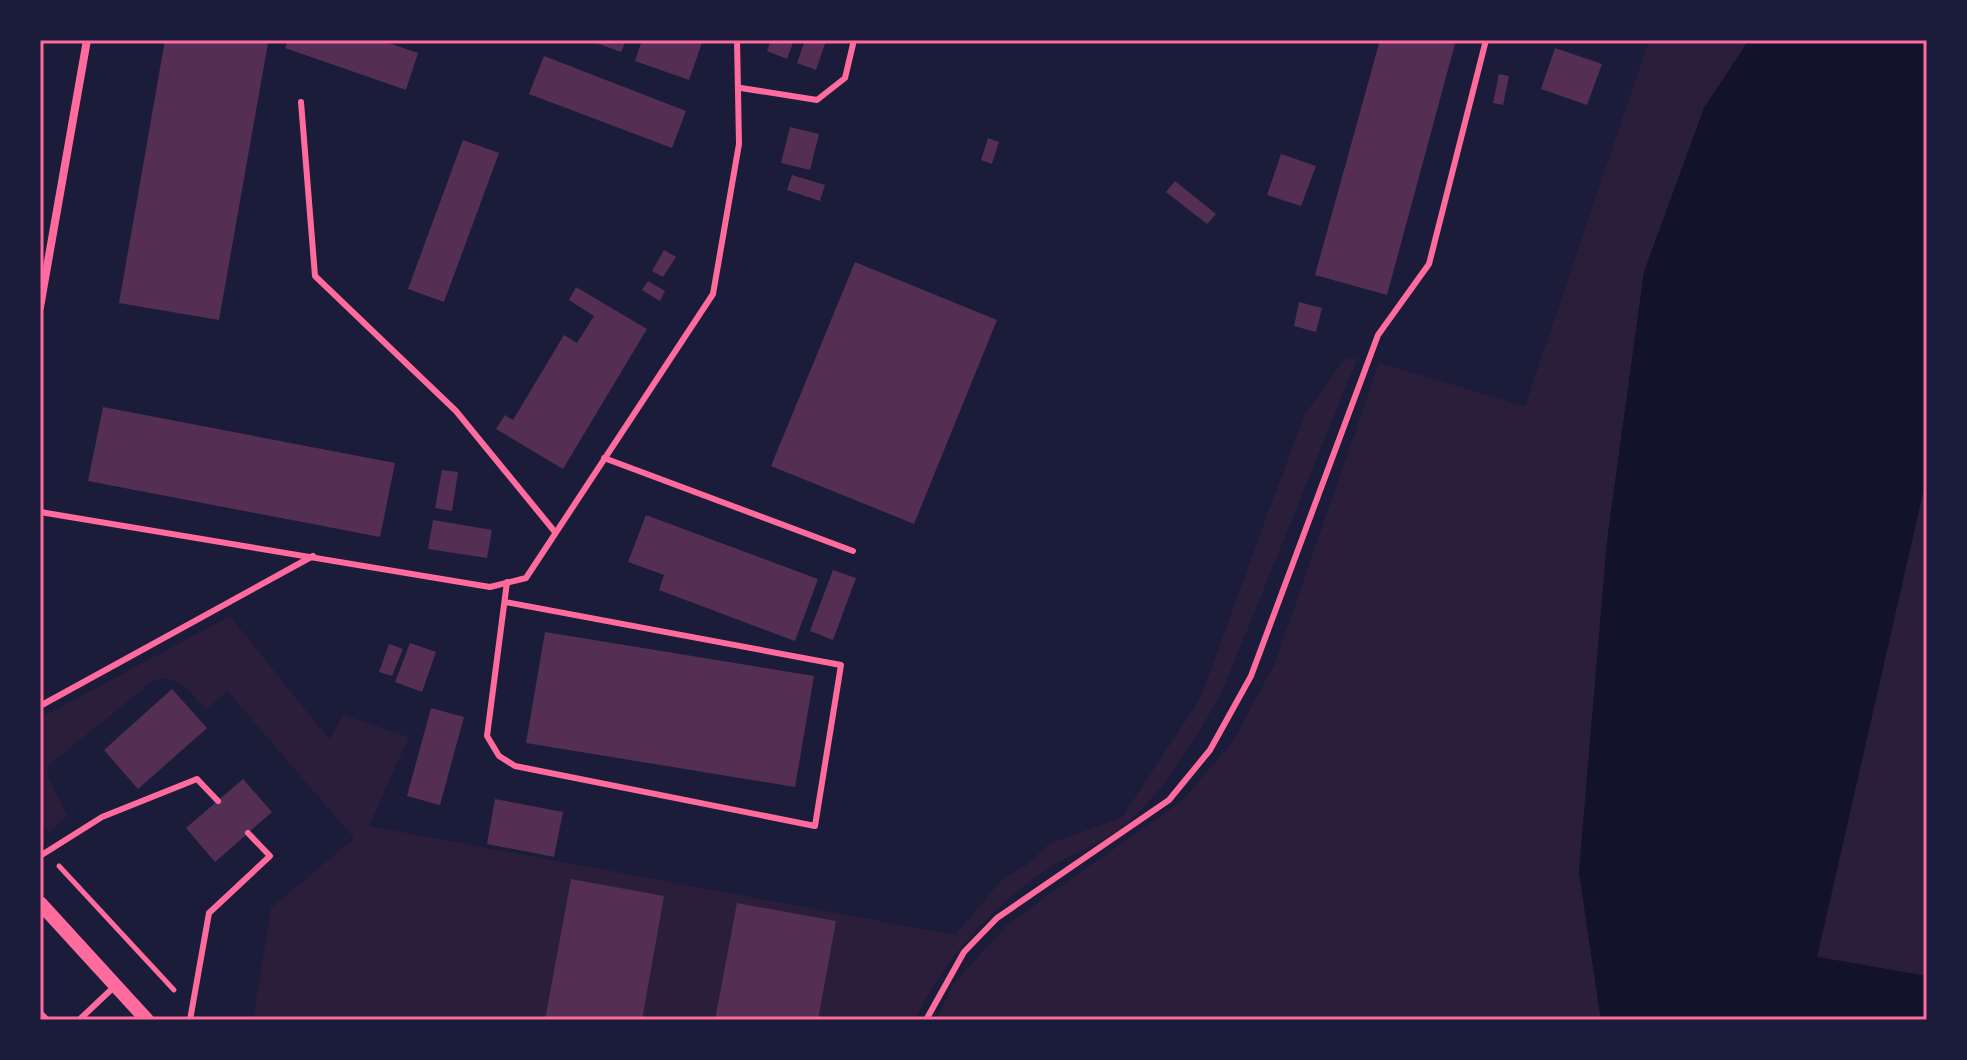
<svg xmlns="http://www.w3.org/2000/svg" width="1967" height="1060" viewBox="0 0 1967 1060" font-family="'Fira Sans Condensed',sans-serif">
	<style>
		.green { fill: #2a1e3b }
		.water { fill: #12122b }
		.building { fill: #542f53 }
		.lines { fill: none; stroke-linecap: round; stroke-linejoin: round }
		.path { stroke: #ff6b9d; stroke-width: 5 }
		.service { stroke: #ff6b9d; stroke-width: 6 }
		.minor { stroke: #ff6b9d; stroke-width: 8 }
		.tertiary { stroke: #ff6b9d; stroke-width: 14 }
		.neatline { fill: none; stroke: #ff6b9d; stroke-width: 3 }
	</style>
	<rect width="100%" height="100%" fill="#1b1b3a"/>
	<g class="green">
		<path d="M 1649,40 L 1749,40 L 1704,108 L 1644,272 L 1607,541 L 1579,872 L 1601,1020 L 936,1020 L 954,983 L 1009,923 L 1183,800 L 1233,741 L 1275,663 L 1379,363 L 1525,406 Z"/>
		<path d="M 1346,357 L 1357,359 L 1220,697 C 1192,741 1163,796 1121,828 C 1100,844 1073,853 1051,867 C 996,902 942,961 915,1020 L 253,1020 L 271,908 L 354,838 L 227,691 L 206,710 C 190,693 178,674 154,680 L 49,765 L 47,774 L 67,816 L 50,832 L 40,822 L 40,718 L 230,616 L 329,739 L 344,715 L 409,737 L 369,826 L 955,935 L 1004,877 L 1028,864 L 1049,844 L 1122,817 L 1200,699 L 1304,415 Z"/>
		<path d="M 1927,475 L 1927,976 L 1817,957 Z"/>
	</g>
	<path class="water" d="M 1749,40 L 1927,40 L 1927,475 L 1817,957 L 1927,976 L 1927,1020 L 1601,1020 L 1579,872 L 1607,541 L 1644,272 L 1704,108 Z"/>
	<g class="building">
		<path d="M 165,40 L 268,43 L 219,320 L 119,303 Z"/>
		<path d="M 288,40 L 380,40 L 418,53 L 406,90 L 285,48 Z"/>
		<path d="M 588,40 L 626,40 L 621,52 Z"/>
		<path d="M 642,40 L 703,40 L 689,80 L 635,61 Z"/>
		<path d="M 771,40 L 794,40 L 787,59 L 767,51 Z"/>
		<path d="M 805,40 L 826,41 L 816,70 L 797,63 Z"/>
		<path d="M 1380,40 L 1456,40 L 1387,295 L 1315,275 Z"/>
		<path d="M 1555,48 L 1602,64 L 1587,105 L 1541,89 Z"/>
		<path d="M 544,56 L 686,111 L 672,148 L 529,94 Z"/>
		<path d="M 1499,74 L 1509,76 L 1503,105 L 1493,103 Z"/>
		<path d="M 790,127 L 819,134 L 810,170 L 781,163 Z"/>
		<path d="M 988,138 L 999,142 L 992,164 L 981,160 Z"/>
		<path d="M 463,140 L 499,153 L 444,302 L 408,289 Z"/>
		<path d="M 1281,154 L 1316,166 L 1301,206 L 1267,195 Z"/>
		<path d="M 792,175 L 825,185 L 820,201 L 787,190 Z"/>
		<path d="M 1175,181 L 1216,214 L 1207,224 L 1166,192 Z"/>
		<path d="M 664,250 L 676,257 L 663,277 L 652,271 Z"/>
		<path d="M 855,262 L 997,320 L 914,524 L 771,466 Z"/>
		<path d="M 648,281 L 665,291 L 660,301 L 642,290 Z"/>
		<path d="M 576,287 L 647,329 L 563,469 L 496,429 L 505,415 L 513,420 L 564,335 L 577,343 L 594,316 L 569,300 Z"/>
		<path d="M 1299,302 L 1322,308 L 1316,332 L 1294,326 Z"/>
		<path d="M 103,407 L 395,463 L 380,537 L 88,481 Z"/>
		<path d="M 442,470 L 458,472 L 452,511 L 435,508 Z"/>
		<path d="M 646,515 L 818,579 L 795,641 L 659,590 L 664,575 L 628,562 Z"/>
		<path d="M 433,520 L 492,530 L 487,558 L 428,549 Z"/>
		<path d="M 833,570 L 856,578 L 833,640 L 810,631 Z"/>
		<path d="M 545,632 L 814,676 L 795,787 L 526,743 Z"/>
		<path d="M 410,643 L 436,652 L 422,692 L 395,682 Z"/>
		<path d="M 389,644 L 403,649 L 392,676 L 379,672 Z"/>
		<path d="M 172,689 L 207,728 L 138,789 L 104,750 Z"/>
		<path d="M 431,708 L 464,717 L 440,805 L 407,796 Z"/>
		<path d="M 243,779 L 272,812 L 215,862 L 186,828 Z"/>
		<path d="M 495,799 L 563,812 L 554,857 L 487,844 Z"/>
		<path d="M 571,879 L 664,896 L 642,1020 L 545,1020 Z"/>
		<path d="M 737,903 L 836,921 L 818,1020 L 715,1020 Z"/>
	</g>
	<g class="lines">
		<g class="path">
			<path d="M 59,866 L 174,990"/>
			<path d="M 40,1012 L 48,1020"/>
		</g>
		<g class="service">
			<path d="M 741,88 L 817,100 L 845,78 L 854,40"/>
			<path d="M 301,102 L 315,276 L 456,411 L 555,532"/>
			<path d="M 604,458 L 853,551"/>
			<path d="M 40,512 L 490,587 L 526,578 L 713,294 L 739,144 L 737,40"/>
			<path d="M 505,602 L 841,665 L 815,826 L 515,766 L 499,756 L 487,736 L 507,582"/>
			<path d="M 40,706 L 313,556"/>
			<path d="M 40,856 L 102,817 L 197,779 L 218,801"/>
			<path d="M 79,1020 L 114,987"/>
			<path d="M 190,1020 L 209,913 L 270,856 L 248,833"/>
			<path d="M 926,1020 L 964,952 L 997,918 L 1169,800 L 1210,750 L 1251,676 L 1378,335 L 1429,264 L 1486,40"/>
		</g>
		<path class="minor" d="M 40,307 L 87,40"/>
		<path class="tertiary" d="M 40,903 L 147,1020"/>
	</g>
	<rect width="1967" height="1060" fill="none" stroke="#1b1b3a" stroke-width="84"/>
	<rect x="42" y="42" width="1883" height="976" class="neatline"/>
</svg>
